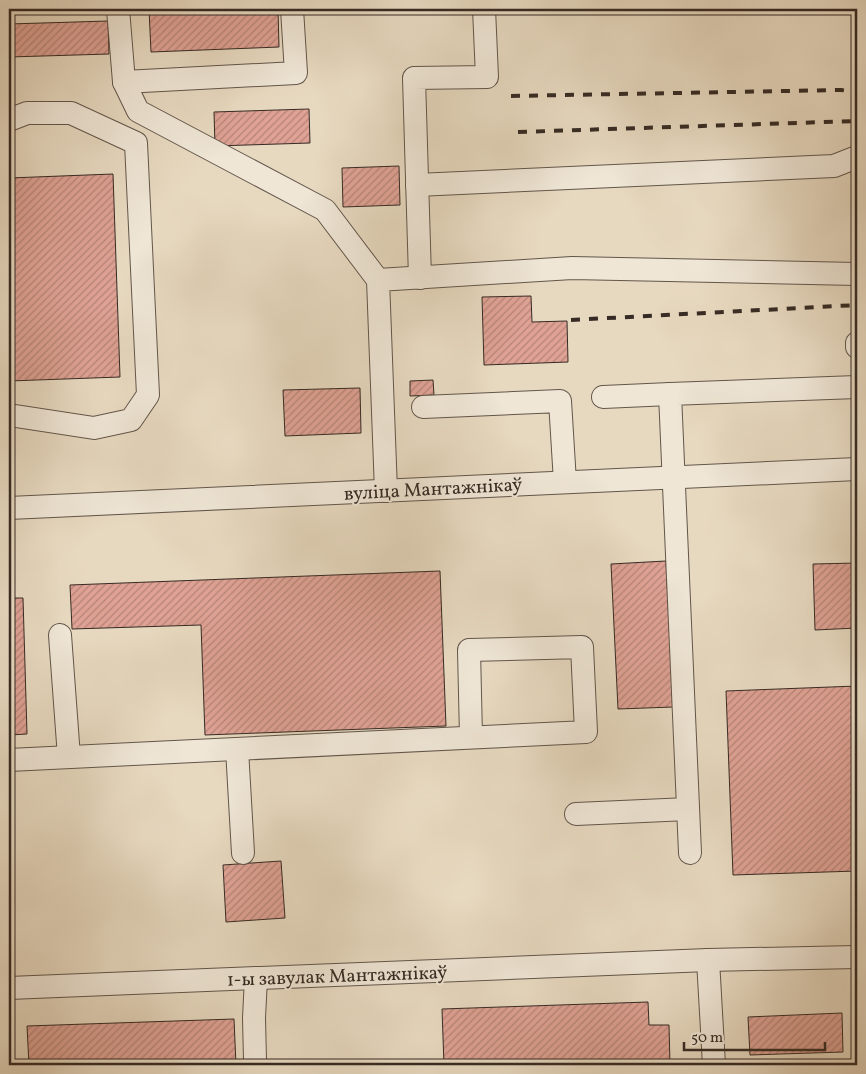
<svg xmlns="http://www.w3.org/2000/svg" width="866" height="1074" viewBox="0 0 866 1074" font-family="Vollkorn,serif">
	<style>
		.building { fill: url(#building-hatch); stroke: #362b24 }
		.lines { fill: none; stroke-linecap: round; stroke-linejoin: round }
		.minor-casing { stroke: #62564b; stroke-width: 24 }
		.minor { stroke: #efe6d6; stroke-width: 22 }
		.rail { stroke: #362b24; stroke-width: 4; stroke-dasharray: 9 9; stroke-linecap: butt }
		.labels { text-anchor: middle; stroke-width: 4; stroke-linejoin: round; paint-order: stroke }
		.street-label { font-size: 19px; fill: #362b24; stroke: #efe6d6 }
	</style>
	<defs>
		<pattern id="building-hatch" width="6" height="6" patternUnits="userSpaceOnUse" patternTransform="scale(1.25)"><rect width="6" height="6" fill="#dfa294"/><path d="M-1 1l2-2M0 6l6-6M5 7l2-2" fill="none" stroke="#b68479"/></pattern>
	</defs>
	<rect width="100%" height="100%" fill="#e7d9c0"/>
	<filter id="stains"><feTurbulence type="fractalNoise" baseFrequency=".004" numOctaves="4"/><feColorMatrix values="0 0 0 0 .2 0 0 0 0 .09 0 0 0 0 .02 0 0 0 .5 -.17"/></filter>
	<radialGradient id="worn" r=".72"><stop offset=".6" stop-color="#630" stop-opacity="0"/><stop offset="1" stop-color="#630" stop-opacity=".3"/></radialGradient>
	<g class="building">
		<path d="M 149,9 L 173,9 L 173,14 L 278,10 L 279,47 L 151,52 Z"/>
		<path d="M 108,21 L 109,54 L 9,57 L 9,24 Z"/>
		<path d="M 309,109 L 310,143 L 215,146 L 214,112 Z"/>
		<path d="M 399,166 L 400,205 L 343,207 L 342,168 Z"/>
		<path d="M 113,174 L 120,377 L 9,381 L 9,178 Z"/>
		<path d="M 531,296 L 532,322 L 567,321 L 568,362 L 484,365 L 482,297 Z"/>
		<path d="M 433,380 L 434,395 L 410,396 L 410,381 Z"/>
		<path d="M 360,388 L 361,433 L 285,436 L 283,390 Z"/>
		<path d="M 666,561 L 673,707 L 618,709 L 611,564 Z"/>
		<path d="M 857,563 L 857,628 L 815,630 L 813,564 Z"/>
		<path d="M 440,571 L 446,726 L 205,735 L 201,625 L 72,629 L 70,585 Z"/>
		<path d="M 9,598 L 23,598 L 27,734 L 9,735 Z"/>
		<path d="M 857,686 L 857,871 L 733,875 L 726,691 Z"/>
		<path d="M 281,861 L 285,918 L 226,922 L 223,865 Z"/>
		<path d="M 648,1002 L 649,1025 L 669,1025 L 670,1065 L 444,1065 L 442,1009 Z"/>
		<path d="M 842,1013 L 843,1052 L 750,1055 L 748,1017 Z"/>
		<path d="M 234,1019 L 236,1065 L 29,1065 L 27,1026 Z"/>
	</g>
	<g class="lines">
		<defs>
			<g id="minor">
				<path d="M 118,9 L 124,82 L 138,111 L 325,210 L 378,280"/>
				<path d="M 124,82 L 296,73 L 292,9"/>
				<path d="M 9,120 L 27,113 L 71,113 L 136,143 L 148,395 L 131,420 L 94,428 L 9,415"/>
				<path d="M 417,185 L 834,166 L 857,157"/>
				<path d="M 420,278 L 414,78 L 487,77 L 484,9"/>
				<path d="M 857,343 L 857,347"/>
				<path d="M 603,397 L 670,394"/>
				<path d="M 423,407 L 560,401 L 565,482"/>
				<path d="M 386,491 L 378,280 L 572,268 L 857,274"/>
				<path d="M 9,508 L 857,469"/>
				<path d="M 60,635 L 69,757"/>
				<path d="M 237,749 L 243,853"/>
				<path d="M 9,760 L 586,732 L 582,647 L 469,650 L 471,737"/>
				<path d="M 576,814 L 688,809"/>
				<path d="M 690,853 L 670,394 L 857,387"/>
				<path d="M 708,960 L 714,1065"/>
				<path d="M 9,988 L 708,960 L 857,957"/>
				<path d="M 255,1060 L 254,1018 L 256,978"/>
			</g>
		</defs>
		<use href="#minor" class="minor-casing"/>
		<use href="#minor" class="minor"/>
		<g class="rail">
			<path d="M 511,96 L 841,90 L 857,92"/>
			<path d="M 518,132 L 857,121"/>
			<path d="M 571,320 L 857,305"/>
		</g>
	</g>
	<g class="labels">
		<g class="street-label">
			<text transform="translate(433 488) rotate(-3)" y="7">вуліца Мантажнікаў</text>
			<text transform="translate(337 975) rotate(-2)" y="7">1-ы завулак Мантажнікаў</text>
		</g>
	</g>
	<rect width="866" height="1074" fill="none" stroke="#e7d9c0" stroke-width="30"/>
	<rect x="10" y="10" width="846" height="1054" fill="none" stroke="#362b24" stroke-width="2.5"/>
	<rect x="15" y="15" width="836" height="1044" fill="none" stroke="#362b24"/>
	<path d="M684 1042v8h141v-8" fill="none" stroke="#362b24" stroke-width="2.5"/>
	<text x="691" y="1042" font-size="15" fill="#362b24" stroke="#efe6d6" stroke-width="4" paint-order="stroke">50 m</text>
	<rect width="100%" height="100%" filter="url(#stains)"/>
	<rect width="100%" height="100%" fill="url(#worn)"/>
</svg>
